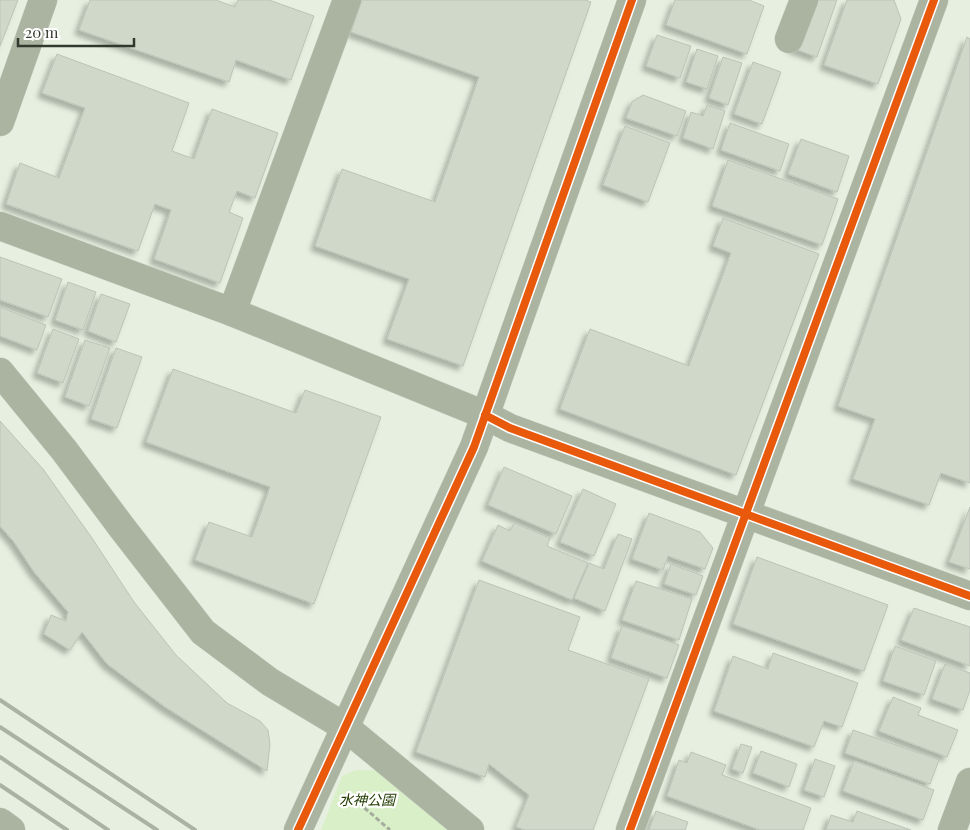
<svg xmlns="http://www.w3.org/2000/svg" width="970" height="830" viewBox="0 0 970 830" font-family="'Playfair Display','Noto Sans JP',serif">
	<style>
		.green { fill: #d9efc8 }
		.building { fill: #d0d8ca; stroke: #bcc3b7; filter: url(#shadow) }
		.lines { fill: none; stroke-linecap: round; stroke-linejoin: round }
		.minor-casing { stroke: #c6cdc1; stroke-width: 29 }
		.path { stroke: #a5ad9e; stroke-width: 3; stroke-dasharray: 5 2.5; stroke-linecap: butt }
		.minor { stroke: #aab4a1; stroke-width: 28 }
		.rail { stroke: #abb2a4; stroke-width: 4 }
		.cycleway-casing { stroke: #fff; stroke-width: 11 }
		.cycleway { stroke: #e8590c; stroke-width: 8 }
		.labels { text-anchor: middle; stroke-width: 4.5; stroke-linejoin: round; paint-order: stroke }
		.park-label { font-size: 14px; font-style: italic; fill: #223c00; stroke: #fff }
	</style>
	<defs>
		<filter id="shadow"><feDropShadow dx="-4.5" dy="4.5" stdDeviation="2.5" flood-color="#0004"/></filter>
	</defs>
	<rect width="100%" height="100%" fill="#e7f0e0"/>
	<path class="green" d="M 356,770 L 379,770 L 454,830 L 321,830 L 342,776 Z"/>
	<g class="building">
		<path d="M 0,0 L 18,0 L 0,46 Z"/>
		<path d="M 90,0 L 216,0 L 235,7 L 238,0 L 269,0 L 314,16 L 291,80 L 236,60 L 229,82 L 79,30 Z"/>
		<path d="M 362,0 L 585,0 L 591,2 L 463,366 L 387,339 L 409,279 L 315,246 L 342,169 L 435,202 L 479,77 L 351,32 Z"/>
		<path d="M 675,0 L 749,0 L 764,6 L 747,54 L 666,25 Z"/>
		<path d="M 809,0 L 837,0 L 817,57 L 792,48 Z"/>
		<path d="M 847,0 L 894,0 L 901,19 L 878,84 L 824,65 Z"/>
		<path d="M 657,35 L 691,46 L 680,78 L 646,66 Z"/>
		<path d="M 967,37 L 970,39 L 970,483 L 941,473 L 929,505 L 853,479 L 875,419 L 838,406 Z"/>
		<path d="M 697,49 L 718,56 L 707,89 L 686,82 Z"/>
		<path d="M 57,54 L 189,103 L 172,151 L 194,159 L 212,109 L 278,133 L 255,198 L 237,191 L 229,212 L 243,218 L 220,283 L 154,259 L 171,210 L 155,204 L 138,251 L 6,204 L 20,163 L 59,178 L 85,108 L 42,93 Z"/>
		<path d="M 723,57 L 742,63 L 728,105 L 709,98 Z"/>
		<path d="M 753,62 L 781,72 L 762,124 L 734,114 Z"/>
		<path d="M 643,95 L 686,111 L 677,136 L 626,118 L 632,102 Z"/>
		<path d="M 707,105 L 725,111 L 713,149 L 683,138 L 691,112 L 703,116 Z"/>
		<path d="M 730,123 L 789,144 L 780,171 L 721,150 Z"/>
		<path d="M 625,126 L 670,143 L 648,202 L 603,185 Z"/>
		<path d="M 801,139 L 849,156 L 837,192 L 788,174 Z"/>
		<path d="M 728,160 L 838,199 L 822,245 L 712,206 Z"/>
		<path d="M 723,218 L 819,254 L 736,475 L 560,409 L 590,329 L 689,366 L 731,253 L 713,246 Z"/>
		<path d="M 0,257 L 62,279 L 48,317 L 0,300 Z"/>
		<path d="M 68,282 L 96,292 L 83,330 L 55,320 Z"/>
		<path d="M 101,294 L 130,304 L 116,342 L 88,331 Z"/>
		<path d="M 0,307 L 46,325 L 37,350 L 0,336 Z"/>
		<path d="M 53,329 L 79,339 L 63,383 L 37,373 Z"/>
		<path d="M 85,340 L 110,348 L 89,406 L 65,397 Z"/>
		<path d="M 116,348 L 142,357 L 117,428 L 91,419 Z"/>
		<path d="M 173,369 L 296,413 L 305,390 L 381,417 L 314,604 L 195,560 L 209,522 L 252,537 L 270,487 L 146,442 Z"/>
		<path d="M 0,421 L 43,469 L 92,538 L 134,602 L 176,655 L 227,703 L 260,721 L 268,730 L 270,744 L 267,771 L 165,707 L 107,664 L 82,632 L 70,650 L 44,634 L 51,615 L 66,621 L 68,612 L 34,572 L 14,542 L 0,526 Z"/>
		<path d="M 504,467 L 572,496 L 556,534 L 488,505 Z"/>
		<path d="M 583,489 L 616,504 L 594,556 L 560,542 Z"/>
		<path d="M 970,507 L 970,569 L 949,562 Z"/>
		<path d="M 649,513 L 700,532 L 713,548 L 705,569 L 668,556 L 663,570 L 632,559 Z"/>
		<path d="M 514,523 L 550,538 L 547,546 L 588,563 L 572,600 L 482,561 L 498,525 L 510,531 Z"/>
		<path d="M 618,534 L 632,539 L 605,611 L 574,598 L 589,563 L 604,569 Z"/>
		<path d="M 757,557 L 888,605 L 864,671 L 733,624 Z"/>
		<path d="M 671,564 L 703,576 L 696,595 L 664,584 Z"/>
		<path d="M 479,580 L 580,617 L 568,650 L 649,679 L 593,830 L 525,830 L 516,827 L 529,795 L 489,764 L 485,777 L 416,752 Z"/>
		<path d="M 636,581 L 692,599 L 679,640 L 622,620 Z"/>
		<path d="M 914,608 L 970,627 L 970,666 L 901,640 Z"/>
		<path d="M 622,626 L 679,645 L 667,678 L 611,658 Z"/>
		<path d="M 895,646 L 936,661 L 924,695 L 883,681 Z"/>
		<path d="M 773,653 L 858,683 L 842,727 L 824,721 L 814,747 L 714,711 L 733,656 L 768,669 Z"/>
		<path d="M 945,664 L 970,673 L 970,690 L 963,710 L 932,699 Z"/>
		<path d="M 893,697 L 921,708 L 918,715 L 958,730 L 947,757 L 879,731 Z"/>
		<path d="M 853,730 L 939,760 L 930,784 L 845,753 Z"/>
		<path d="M 741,744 L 752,747 L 743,773 L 732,769 Z"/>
		<path d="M 761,751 L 797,764 L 789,787 L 753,773 Z"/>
		<path d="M 691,752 L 726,765 L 722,775 L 811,808 L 803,830 L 760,830 L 667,796 L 679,760 L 687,763 Z"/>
		<path d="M 815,759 L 835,766 L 824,797 L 804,790 Z"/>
		<path d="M 854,761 L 934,790 L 923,820 L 843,791 Z"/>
		<path d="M 656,811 L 688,822 L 685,830 L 649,830 Z"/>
		<path d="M 857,811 L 911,830 L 826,830 L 831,815 L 853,822 Z"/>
	</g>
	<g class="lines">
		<defs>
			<g id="minor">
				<path d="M 789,39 L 804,0"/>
				<path d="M 0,122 L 43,0"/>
				<path d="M 0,226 L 232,312 L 485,415 L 510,428 L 970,596"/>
				<path d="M 232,312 L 347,0"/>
				<path d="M 0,372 L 64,450 L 123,529 L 203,632 L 270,682 L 345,727 L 470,830"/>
				<path d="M 0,822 L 11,830"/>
				<path d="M 298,830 L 474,447 L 632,0"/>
				<path d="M 630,830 L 934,0"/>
				<path d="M 952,830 L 970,782"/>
			</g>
		</defs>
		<use href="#minor" class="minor-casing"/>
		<path class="path" d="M 353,798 L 390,830"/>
		<use href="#minor" class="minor"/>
		<g class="rail">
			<path d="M 0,700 L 195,830"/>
			<path d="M 0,727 L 157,830"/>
			<path d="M 0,757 L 108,830"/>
			<path d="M 0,785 L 67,830"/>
		</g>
		<defs>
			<g id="cycleway">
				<path d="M 485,415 L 510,428 L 970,596"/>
				<path d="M 298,830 L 474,447 L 632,0"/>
				<path d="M 630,830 L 934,0"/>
			</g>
		</defs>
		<use href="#cycleway" class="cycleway-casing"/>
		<use href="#cycleway" class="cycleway"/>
	</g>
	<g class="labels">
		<g class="park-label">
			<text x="367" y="805">水神公園</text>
		</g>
	</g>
	<path d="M18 38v8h116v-8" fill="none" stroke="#32382d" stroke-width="2.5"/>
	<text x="25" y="38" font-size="15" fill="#32382d" stroke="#ffffff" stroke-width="4" paint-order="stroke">20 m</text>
</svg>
